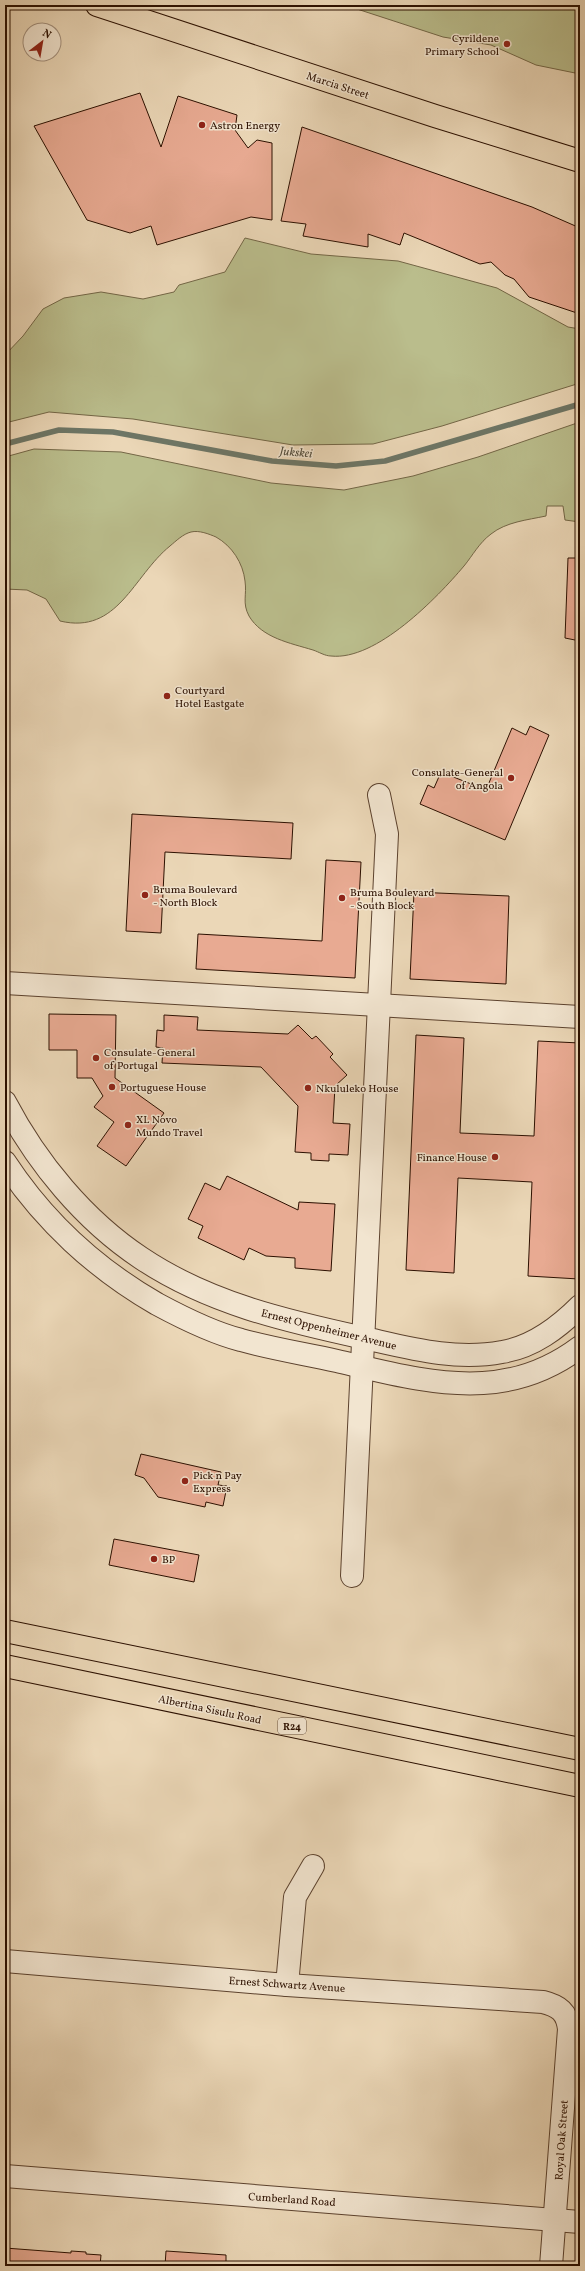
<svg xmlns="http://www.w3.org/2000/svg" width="585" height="2271" viewBox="0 0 585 2271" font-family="Vollkorn,serif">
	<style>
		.green { fill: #babd8c; stroke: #736646 }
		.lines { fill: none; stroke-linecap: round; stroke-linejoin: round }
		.stream { stroke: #6d7666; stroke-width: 5.5 }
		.building { fill: #e8aa92; stroke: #2c1000 }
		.minor-casing { stroke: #5c422e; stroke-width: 24 }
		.major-casing { stroke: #2c1000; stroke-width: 24 }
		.minor { stroke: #f2e5d0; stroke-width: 22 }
		.major { stroke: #ebd7b7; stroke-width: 22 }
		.poi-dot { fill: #8f2418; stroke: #f2e5d0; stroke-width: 1.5 }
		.labels { text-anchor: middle; stroke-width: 3; stroke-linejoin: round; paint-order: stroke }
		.shield { fill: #f2e5d0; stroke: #67503e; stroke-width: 1 }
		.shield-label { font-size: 10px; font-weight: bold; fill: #2c1000 }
		.poi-label { font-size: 11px; fill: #2c1000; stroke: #f2e5d0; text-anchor: start }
		.street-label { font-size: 11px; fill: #2c1000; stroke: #f2e5d0 }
		.water-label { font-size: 12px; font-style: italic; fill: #524c3c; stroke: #f2e5d0 }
	</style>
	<rect width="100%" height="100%" fill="#ebd7b7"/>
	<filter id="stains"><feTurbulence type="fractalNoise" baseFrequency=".005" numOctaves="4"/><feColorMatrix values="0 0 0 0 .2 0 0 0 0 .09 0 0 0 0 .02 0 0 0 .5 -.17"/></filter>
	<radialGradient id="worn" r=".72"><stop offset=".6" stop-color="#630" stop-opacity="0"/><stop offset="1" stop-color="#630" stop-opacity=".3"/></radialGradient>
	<g class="green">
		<path d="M 358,5 L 580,5 L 580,74 L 536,65 L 491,45 L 443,37 L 357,9 Z"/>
		<path d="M 245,238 L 311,254 L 398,261 L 497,288 L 568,327 L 580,329 L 580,383 L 442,426 L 373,444 L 293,445 L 133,419 L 49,412 L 5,423 L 5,355 L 23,336 L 43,309 L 64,298 L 101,292 L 143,299 L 174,292 L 179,285 L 225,272 Z"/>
		<path d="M 580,422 L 580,522 L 565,520 L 563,506 L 547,506 L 546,516 C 527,520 506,522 491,534 C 479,543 473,555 464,566 C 437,598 376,661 331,656 C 325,656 319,652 313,650 C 290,643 262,638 249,616 C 242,603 247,595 245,581 C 243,563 232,546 216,537 C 209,534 199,530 191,532 C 183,534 176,541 170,546 C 133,576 118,635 60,621 L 46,599 L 27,590 L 5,589 L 5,457 L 34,449 L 121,452 L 271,483 L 344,490 L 413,476 L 478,457 Z"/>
	</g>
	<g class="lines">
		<path class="stream" d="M 5,444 L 59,430 L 113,432 L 272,461 L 336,466 L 385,461 L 580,404"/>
	</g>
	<g class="building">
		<path d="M 140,93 L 161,147 L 178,96 L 237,115 L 235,130 L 248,148 L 257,140 L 272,143 L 272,220 L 251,217 L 157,245 L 151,226 L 130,233 L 87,220 L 34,126 Z"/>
		<path d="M 302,127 L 532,207 L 580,228 L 580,314 L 529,297 L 514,279 L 505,275 L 491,262 L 480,264 L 404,233 L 400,245 L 368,234 L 368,247 L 303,236 L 306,224 L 281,221 Z"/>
		<path d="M 568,558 L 580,558 L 580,641 L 565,638 Z"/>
		<path d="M 530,726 L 549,735 L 505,840 L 420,804 L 428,785 L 434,788 L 441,772 L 486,790 L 512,728 L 526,735 Z"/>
		<path d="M 132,814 L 293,823 L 291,859 L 165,852 L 161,933 L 126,931 Z"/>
		<path d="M 326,860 L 361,862 L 355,978 L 196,969 L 198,934 L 322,941 Z"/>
		<path d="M 414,892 L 509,896 L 506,984 L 410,979 Z"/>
		<path d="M 49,1014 L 116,1015 L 115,1078 L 164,1113 L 126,1166 L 97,1146 L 114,1122 L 94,1107 L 103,1096 L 92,1078 L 77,1078 L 77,1050 L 49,1050 Z"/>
		<path d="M 164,1015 L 198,1017 L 197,1030 L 288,1034 L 298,1025 L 312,1039 L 316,1036 L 333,1054 L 330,1057 L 347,1075 L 335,1086 L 333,1123 L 350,1124 L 348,1155 L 329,1154 L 329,1161 L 311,1160 L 311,1153 L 295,1152 L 298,1106 L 261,1067 L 162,1063 L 163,1048 L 156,1047 L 157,1030 L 164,1031 Z"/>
		<path d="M 416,1035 L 464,1038 L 460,1133 L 534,1136 L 538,1041 L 580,1043 L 579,1279 L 528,1276 L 532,1182 L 458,1178 L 454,1273 L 406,1270 Z"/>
		<path d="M 227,1176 L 298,1210 L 299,1202 L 335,1204 L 331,1271 L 295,1268 L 295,1258 L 266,1256 L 249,1248 L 244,1260 L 198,1238 L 203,1226 L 188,1219 L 205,1183 L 220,1190 Z"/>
		<path d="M 141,1454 L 221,1472 L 218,1485 L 227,1486 L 223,1506 L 206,1502 L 205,1507 L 158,1497 L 144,1478 L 135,1475 Z"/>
		<path d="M 114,1539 L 199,1555 L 194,1582 L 109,1565 Z"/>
		<path d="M 5,2248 L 71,2253 L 71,2251 L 86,2252 L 86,2254 L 101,2255 L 100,2266 L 18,2266 L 18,2264 L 5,2263 Z"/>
		<path d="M 166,2251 L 226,2255 L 226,2266 L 165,2266 Z"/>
	</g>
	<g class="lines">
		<defs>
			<g id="minor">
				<path d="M 5,983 L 580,1017"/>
				<path d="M 5,1102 C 37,1163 84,1220 141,1258 C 208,1303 286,1321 364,1338 C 409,1348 455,1361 502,1352 C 533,1347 558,1328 580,1306"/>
				<path d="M 5,1162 C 43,1220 96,1269 157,1304 C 183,1318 213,1333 241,1340 C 273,1349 306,1354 337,1361 C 384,1372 435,1386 483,1383 C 518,1381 552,1368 580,1347"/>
				<path d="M 352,1576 L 387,834 L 379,795"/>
				<path d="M 5,1961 L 287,1985 L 543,2002 C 559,2006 567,2012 569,2029 L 551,2266"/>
				<path d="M 287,1985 L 295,1897 L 313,1866"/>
				<path d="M 5,2176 L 580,2222"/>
			</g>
			<g id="major">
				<path d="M 97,5 L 435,116 L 580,161"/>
				<path d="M 5,1631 L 580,1749"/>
				<path d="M 5,1666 L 580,1786"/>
			</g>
		</defs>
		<use href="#minor" class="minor-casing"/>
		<use href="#major" class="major-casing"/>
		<use href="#minor" class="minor"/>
		<use href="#major" class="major"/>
	</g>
	<g class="poi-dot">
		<circle cx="507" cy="44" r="4"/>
		<circle cx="202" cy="125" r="4"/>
		<circle cx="167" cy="696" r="4"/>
		<circle cx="511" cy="778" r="4"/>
		<circle cx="145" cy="895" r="4"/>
		<circle cx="342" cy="898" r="4"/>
		<circle cx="96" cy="1058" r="4"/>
		<circle cx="112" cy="1087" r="4"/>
		<circle cx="308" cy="1088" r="4"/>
		<circle cx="128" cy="1125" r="4"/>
		<circle cx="495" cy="1157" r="4"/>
		<circle cx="185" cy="1481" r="4"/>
		<circle cx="154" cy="1559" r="4"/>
	</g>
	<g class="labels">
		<rect class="shield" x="278" y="1718" width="28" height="16" rx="3"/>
		<g class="shield-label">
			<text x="292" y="1730">R24</text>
		</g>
		<g class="poi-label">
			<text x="499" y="42" text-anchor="end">Cyrildene<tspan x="499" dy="13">Primary School</tspan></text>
			<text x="210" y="129">Astron Energy</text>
			<text x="175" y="694">Courtyard<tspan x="175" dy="13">Hotel Eastgate</tspan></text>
			<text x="503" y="776" text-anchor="end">Consulate-General<tspan x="503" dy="13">of Angola</tspan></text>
			<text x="153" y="893">Bruma Boulevard<tspan x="153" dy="13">- North Block</tspan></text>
			<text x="350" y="896">Bruma Boulevard<tspan x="350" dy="13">- South Block</tspan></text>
			<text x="104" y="1056">Consulate-General<tspan x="104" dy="13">of Portugal</tspan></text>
			<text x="120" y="1091">Portuguese House</text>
			<text x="316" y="1092">Nkululeko House</text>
			<text x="136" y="1123">XL Novo<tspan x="136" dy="13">Mundo Travel</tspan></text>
			<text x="487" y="1161" text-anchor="end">Finance House</text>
			<text x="193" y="1479">Pick n Pay<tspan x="193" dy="13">Express</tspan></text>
			<text x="162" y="1563">BP</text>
		</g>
		<g class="street-label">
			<text transform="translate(338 85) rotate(18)" y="4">Marcia Street</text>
			<text transform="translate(329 1329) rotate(14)" y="4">Ernest Oppenheimer Avenue</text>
			<text transform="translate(210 1709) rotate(12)" y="4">Albertina Sisulu Road</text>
			<text transform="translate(287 1984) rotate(4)" y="4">Ernest Schwartz Avenue</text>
			<text transform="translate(561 2140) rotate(-86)" y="4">Royal Oak Street</text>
			<text transform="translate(292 2199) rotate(4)" y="4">Cumberland Road</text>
		</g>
		<g class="water-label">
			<text transform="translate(296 452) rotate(5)" y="4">Jukskei</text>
		</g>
	</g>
	<rect width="585" height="2271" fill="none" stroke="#ebd7b7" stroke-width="20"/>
	<rect x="6" y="6" width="573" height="2259" fill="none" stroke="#2c1000" stroke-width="2"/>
	<rect x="10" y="10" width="565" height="2251" fill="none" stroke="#2c1000"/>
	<g transform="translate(42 42) rotate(31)"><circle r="19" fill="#f2e5d0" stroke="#a3907d"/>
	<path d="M0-3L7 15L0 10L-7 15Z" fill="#8f2418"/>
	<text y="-6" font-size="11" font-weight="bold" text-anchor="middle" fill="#2c1000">N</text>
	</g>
	<rect width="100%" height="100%" filter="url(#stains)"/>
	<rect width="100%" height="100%" fill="url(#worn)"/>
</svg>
